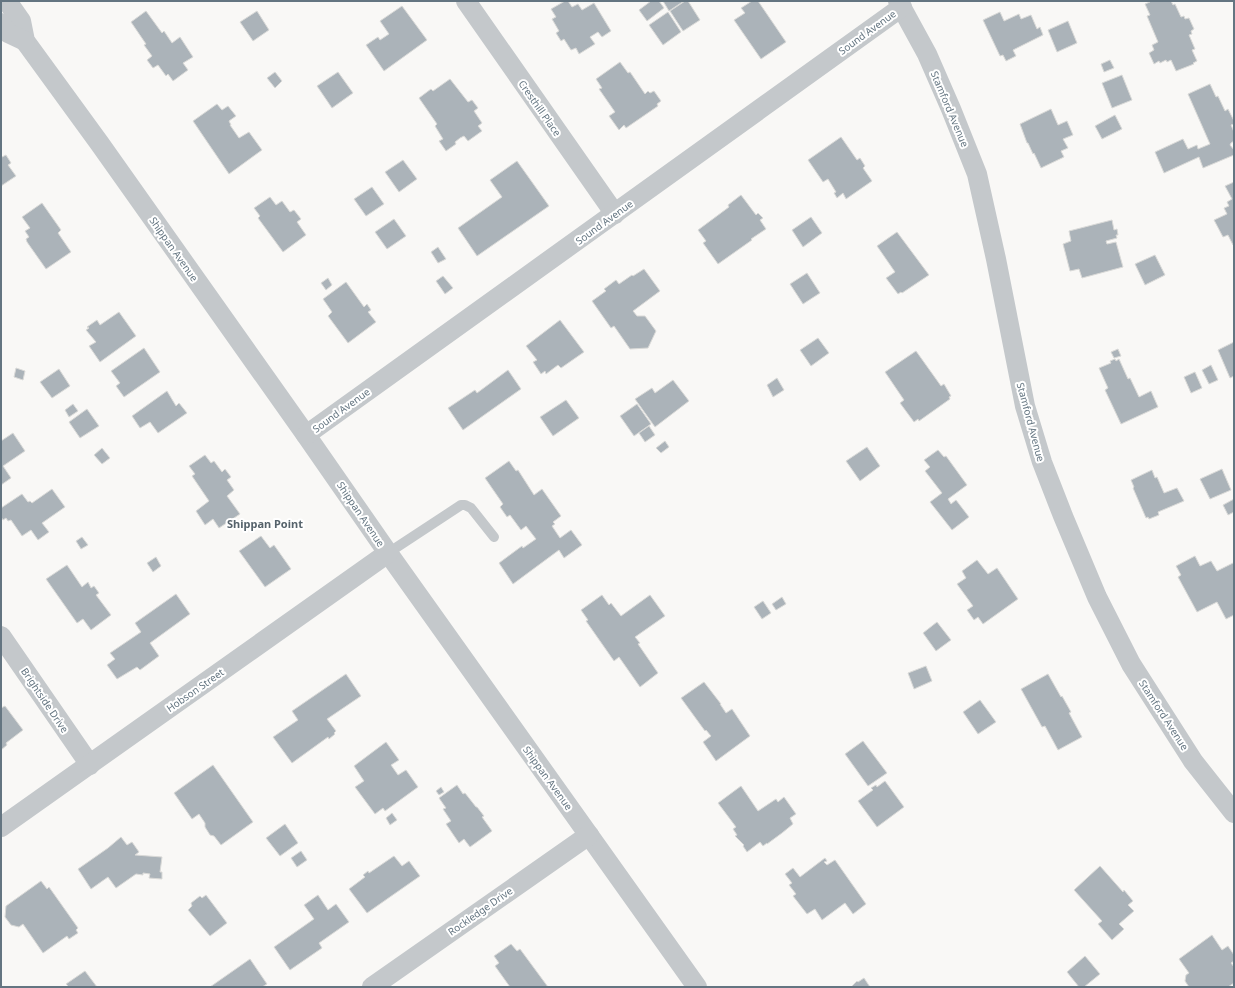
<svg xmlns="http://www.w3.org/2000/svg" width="1235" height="988" viewBox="0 0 1235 988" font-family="'Noto Sans',sans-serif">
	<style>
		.building { fill: #abb3b9; stroke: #dadad8 }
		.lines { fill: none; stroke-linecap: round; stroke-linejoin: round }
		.service { stroke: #c4c8cb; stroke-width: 10 }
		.minor { stroke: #c4c8cb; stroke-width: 20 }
		.labels { text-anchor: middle; stroke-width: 4; stroke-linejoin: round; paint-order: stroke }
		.street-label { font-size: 10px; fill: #647581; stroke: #fff }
		.neighbourhood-label { font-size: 11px; font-weight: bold; fill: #56636c; stroke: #fff }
	</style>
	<rect width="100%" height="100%" fill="#f9f8f6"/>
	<g class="building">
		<path d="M 565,1 L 568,1 L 572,7 L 578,4 L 582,10 L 594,3 L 611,31 L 602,37 L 598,32 L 590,37 L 595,44 L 579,54 L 576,48 L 571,50 L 564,39 L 561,41 L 556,33 L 559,31 L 552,19 L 556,17 L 551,9 Z"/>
		<path d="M 651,1 L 659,1 L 664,8 L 647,21 L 639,10 Z"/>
		<path d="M 663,1 L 684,1 L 669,11 Z"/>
		<path d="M 685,1 L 688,1 L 700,20 L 683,31 L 670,11 Z"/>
		<path d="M 752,1 L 758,1 L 786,42 L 761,59 L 734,20 L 745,13 L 741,8 Z"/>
		<path d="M 1149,1 L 1171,1 L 1173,5 L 1175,4 L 1181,17 L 1184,16 L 1185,19 L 1189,18 L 1194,29 L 1191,31 L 1192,34 L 1189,35 L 1195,49 L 1192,50 L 1197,61 L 1193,63 L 1194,64 L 1176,71 L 1171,60 L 1167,62 L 1166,60 L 1160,63 L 1159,61 L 1154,64 L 1149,53 L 1154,50 L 1152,45 L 1158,42 L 1147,16 L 1150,15 L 1145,4 L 1150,2 Z"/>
		<path d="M 402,6 L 427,40 L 384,71 L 366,45 L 378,37 L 380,40 L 389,34 L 380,21 Z"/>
		<path d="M 146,11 L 162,33 L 164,31 L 172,43 L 180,37 L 193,57 L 183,63 L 188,70 L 173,81 L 168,74 L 166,76 L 158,65 L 153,68 L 147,60 L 152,56 L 144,45 L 146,44 L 131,22 Z"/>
		<path d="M 257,11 L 269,30 L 253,41 L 240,22 Z"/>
		<path d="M 668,12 L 681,32 L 663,45 L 649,25 Z"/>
		<path d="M 1000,12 L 1004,21 L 1019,14 L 1021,19 L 1031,15 L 1037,29 L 1040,27 L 1043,35 L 1013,50 L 1016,56 L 1006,61 L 1003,55 L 1000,56 L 983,20 Z"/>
		<path d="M 1068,21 L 1077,43 L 1057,52 L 1048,30 Z"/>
		<path d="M 1110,60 L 1114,68 L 1104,72 L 1101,64 Z"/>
		<path d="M 620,62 L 628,73 L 630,72 L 645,94 L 648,91 L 650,93 L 654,91 L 661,101 L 657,104 L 658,106 L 626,128 L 624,125 L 619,130 L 609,116 L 615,112 L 599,89 L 602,88 L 596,79 Z"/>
		<path d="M 275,72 L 282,81 L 275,88 L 267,78 Z"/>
		<path d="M 338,72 L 353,93 L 332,108 L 317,86 Z"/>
		<path d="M 1122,75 L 1132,100 L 1112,108 L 1102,83 Z"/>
		<path d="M 450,79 L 468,102 L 472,100 L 478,108 L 474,111 L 482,123 L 478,126 L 482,131 L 468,141 L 464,136 L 460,138 L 455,142 L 456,144 L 446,151 L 439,141 L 443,139 L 435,126 L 437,124 L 419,98 L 431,89 L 433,91 Z"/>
		<path d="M 1210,84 L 1216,97 L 1218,96 L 1225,111 L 1228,109 L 1234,121 L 1234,124 L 1231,125 L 1234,132 L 1234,141 L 1231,143 L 1230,145 L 1234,150 L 1234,155 L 1203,168 L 1199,157 L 1164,173 L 1155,152 L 1183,139 L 1188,149 L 1197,145 L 1198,149 L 1210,144 L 1188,94 Z"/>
		<path d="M 217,104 L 222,110 L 228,106 L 236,116 L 229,121 L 231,125 L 230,125 L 239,138 L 249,132 L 262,150 L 229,174 L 193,121 Z"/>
		<path d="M 1051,109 L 1058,125 L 1067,121 L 1073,135 L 1063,139 L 1068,148 L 1061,151 L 1064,157 L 1041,168 L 1034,153 L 1033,154 L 1028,143 L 1027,143 L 1020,124 Z"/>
		<path d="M 1115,115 L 1122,129 L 1102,139 L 1095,126 Z"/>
		<path d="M 841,137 L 857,160 L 860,158 L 865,166 L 863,168 L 872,181 L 846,199 L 843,193 L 837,198 L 834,193 L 836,192 L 828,179 L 823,182 L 808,160 Z"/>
		<path d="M 6,155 L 11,163 L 8,165 L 16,176 L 1,186 L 1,156 L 2,157 Z"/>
		<path d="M 403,160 L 417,179 L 399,192 L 385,172 Z"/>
		<path d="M 517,161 L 549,206 L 477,256 L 458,228 L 502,197 L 490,180 Z"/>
		<path d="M 1234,182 L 1234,245 L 1233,245 L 1228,235 L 1223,237 L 1214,220 L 1227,214 L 1224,208 L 1229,206 L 1227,202 L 1232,199 L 1225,186 Z"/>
		<path d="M 372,187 L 384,204 L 366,216 L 354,199 Z"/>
		<path d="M 741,195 L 756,215 L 758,213 L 763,218 L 760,220 L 766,229 L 751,239 L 752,240 L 718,264 L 703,243 L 706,241 L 698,230 L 729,207 L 728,205 Z"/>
		<path d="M 270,197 L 276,205 L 282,201 L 290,212 L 294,210 L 301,219 L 297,222 L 306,235 L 283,252 L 258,218 L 260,216 L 254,208 Z"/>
		<path d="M 42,203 L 61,230 L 58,233 L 71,252 L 46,269 L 27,242 L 26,239 L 29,237 L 25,231 L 30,228 L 22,217 Z"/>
		<path d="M 811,217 L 822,233 L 803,247 L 792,230 Z"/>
		<path d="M 394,219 L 406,236 L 387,249 L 375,232 Z"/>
		<path d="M 1112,220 L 1114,230 L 1117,229 L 1118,235 L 1116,235 L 1117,238 L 1106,241 L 1107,244 L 1116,242 L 1123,267 L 1082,278 L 1079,269 L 1070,271 L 1063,244 L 1071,241 L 1069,231 Z"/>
		<path d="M 897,232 L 929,275 L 902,293 L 901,292 L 898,294 L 886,278 L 895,272 L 877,246 Z"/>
		<path d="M 438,247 L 446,259 L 438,263 L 431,252 Z"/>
		<path d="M 1155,255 L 1165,275 L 1145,285 L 1135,264 Z"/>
		<path d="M 644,269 L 660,291 L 633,311 L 637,316 L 645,316 L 656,331 L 648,348 L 630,349 L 614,326 L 611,328 L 592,301 L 606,291 L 604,289 L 616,280 L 619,284 L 632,275 L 633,276 Z"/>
		<path d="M 807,273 L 820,293 L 803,304 L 790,284 Z"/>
		<path d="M 443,276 L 453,288 L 445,294 L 436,281 Z"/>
		<path d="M 328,278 L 332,285 L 326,290 L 321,283 Z"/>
		<path d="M 346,282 L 364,307 L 367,304 L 371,310 L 368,312 L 376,322 L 348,343 L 328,316 L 332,312 L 323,299 Z"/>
		<path d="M 119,312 L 136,336 L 100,362 L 89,346 L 96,342 L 86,330 L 89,328 L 87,327 L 97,320 L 100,325 Z"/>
		<path d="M 560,320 L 584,352 L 561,368 L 558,365 L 546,374 L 545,371 L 541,374 L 533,362 L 537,360 L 526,346 Z"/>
		<path d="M 818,338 L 829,353 L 811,366 L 800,350 Z"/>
		<path d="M 1234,342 L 1234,376 L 1230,378 L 1218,350 Z"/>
		<path d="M 144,348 L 160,372 L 124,397 L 116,386 L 120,383 L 111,371 Z"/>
		<path d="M 1118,349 L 1121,356 L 1114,358 L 1111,352 Z"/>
		<path d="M 916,351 L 941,386 L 944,384 L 951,396 L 949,397 L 950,399 L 919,421 L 918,419 L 914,422 L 900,403 L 904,400 L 885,372 Z"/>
		<path d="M 1115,359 L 1116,361 L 1119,359 L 1128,379 L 1130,378 L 1139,397 L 1151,391 L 1158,407 L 1121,424 L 1105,390 L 1108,388 L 1099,368 L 1111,363 L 1110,361 Z"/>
		<path d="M 1211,365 L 1218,380 L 1209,384 L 1202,370 Z"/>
		<path d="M 16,368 L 25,371 L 23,380 L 14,377 Z"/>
		<path d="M 59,369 L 70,386 L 52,398 L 40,382 Z"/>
		<path d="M 508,370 L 521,389 L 463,430 L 448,408 L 475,390 L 477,393 Z"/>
		<path d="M 1195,372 L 1202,388 L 1191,393 L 1184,377 Z"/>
		<path d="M 777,378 L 784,390 L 773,397 L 767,385 Z"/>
		<path d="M 673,380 L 689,401 L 655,427 L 635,399 L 652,388 L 655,393 Z"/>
		<path d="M 167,391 L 176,406 L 179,403 L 187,413 L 158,433 L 150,422 L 140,428 L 132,416 Z"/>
		<path d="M 566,400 L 579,418 L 553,436 L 540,417 Z"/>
		<path d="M 73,404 L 78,411 L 69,417 L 65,410 Z"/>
		<path d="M 637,404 L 651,424 L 634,436 L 620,416 Z"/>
		<path d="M 87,409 L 99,426 L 80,438 L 69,422 Z"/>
		<path d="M 649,426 L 655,435 L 645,442 L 639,433 Z"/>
		<path d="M 13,433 L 25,451 L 3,466 L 11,478 L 1,485 L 1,441 Z"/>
		<path d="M 665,441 L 669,447 L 661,453 L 656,448 Z"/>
		<path d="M 867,447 L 880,466 L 860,481 L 846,461 Z"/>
		<path d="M 102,448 L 110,458 L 102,464 L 94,455 Z"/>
		<path d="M 938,450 L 944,457 L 946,456 L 967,485 L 948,499 L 951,504 L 956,500 L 969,517 L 952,530 L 930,502 L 942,493 L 925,471 L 930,467 L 924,460 Z"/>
		<path d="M 205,455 L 211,463 L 214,461 L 222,472 L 225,469 L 231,477 L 227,480 L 234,490 L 227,496 L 240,514 L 219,528 L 213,519 L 205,525 L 196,511 L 209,501 L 192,476 L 195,474 L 189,466 Z"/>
		<path d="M 509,461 L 516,471 L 518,470 L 534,495 L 542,489 L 561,516 L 553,522 L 555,524 L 552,526 L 560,538 L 571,530 L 582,545 L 564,558 L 559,550 L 513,584 L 499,563 L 522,546 L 523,548 L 536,539 L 526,526 L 521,530 L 510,515 L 507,517 L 500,507 L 503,504 L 485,478 Z"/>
		<path d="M 1222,469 L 1231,490 L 1210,499 L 1200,479 Z"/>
		<path d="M 1152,470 L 1155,478 L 1157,477 L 1164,493 L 1177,488 L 1184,501 L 1158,512 L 1159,515 L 1149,519 L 1148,517 L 1146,518 L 1133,488 L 1134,487 L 1131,480 Z"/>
		<path d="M 52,489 L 65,507 L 42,523 L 49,532 L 38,540 L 31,530 L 22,536 L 11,520 L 8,521 L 6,518 L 3,520 L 1,517 L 1,508 L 22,494 L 28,502 L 30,501 L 32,503 Z"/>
		<path d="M 1234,499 L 1234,512 L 1228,515 L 1223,505 Z"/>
		<path d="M 261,536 L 270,548 L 274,545 L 291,569 L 265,587 L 239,551 Z"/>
		<path d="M 82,537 L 88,545 L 81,549 L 76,541 Z"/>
		<path d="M 1195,556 L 1200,566 L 1211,561 L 1217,571 L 1233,563 L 1234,565 L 1234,615 L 1226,619 L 1217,602 L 1197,612 L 1178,577 L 1181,575 L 1176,566 Z"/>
		<path d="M 156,557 L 161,566 L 153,572 L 147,563 Z"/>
		<path d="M 977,560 L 988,574 L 997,568 L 1018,599 L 983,624 L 978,617 L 974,620 L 967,610 L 973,606 L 957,584 L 966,578 L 962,571 Z"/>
		<path d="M 67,565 L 82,587 L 88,582 L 91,588 L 94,586 L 99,593 L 96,595 L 111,615 L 91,630 L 83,619 L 77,623 L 46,579 Z"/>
		<path d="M 176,594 L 190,614 L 150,643 L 159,656 L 140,670 L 137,667 L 117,679 L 107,665 L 115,659 L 110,653 L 141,632 L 135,623 Z"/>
		<path d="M 602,595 L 609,605 L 611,603 L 621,616 L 650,595 L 665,616 L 635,637 L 640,643 L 638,644 L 658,673 L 640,687 L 619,657 L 614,661 L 586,621 L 588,620 L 581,610 Z"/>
		<path d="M 782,597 L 786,604 L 776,610 L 772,604 Z"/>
		<path d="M 763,601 L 771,613 L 762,619 L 754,607 Z"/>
		<path d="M 937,622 L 951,640 L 936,651 L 923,633 Z"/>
		<path d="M 926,666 L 932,681 L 914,689 L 908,673 Z"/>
		<path d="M 346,674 L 361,696 L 327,719 L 336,731 L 334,733 L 335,734 L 329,739 L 328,737 L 292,763 L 273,737 L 298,720 L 292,711 Z"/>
		<path d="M 1048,674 L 1061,697 L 1062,696 L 1071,712 L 1069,713 L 1082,737 L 1058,750 L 1045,726 L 1042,727 L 1021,689 Z"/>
		<path d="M 704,682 L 721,704 L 720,704 L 726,713 L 732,709 L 750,736 L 716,761 L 703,742 L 711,736 L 706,730 L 705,731 L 681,698 Z"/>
		<path d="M 980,700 L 996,722 L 978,734 L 963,712 Z"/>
		<path d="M 5,706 L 23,730 L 6,743 L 7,745 L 1,750 L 1,708 Z"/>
		<path d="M 863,741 L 887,773 L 868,786 L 845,754 Z"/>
		<path d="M 386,742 L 399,760 L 391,765 L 398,775 L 406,770 L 418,787 L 385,811 L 383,808 L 375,814 L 355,787 L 364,781 L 354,766 Z"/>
		<path d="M 213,765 L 253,822 L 221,845 L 214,836 L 210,835 L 205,827 L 205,823 L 199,814 L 192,819 L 174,793 Z"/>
		<path d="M 885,781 L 904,807 L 877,827 L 858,801 L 873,790 L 871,788 L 876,785 L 877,787 Z"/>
		<path d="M 457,785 L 463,794 L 465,793 L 476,807 L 477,807 L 484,816 L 482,817 L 492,831 L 470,847 L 464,839 L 459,843 L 446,824 L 451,821 L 443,809 L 446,808 L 439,798 Z"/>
		<path d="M 741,786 L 758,811 L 776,799 L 778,802 L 784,797 L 796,814 L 790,818 L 793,824 L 782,833 L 767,844 L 767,843 L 763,846 L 760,842 L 747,852 L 743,846 L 744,845 L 735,836 L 737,835 L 733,829 L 736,827 L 718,803 Z"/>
		<path d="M 441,787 L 444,792 L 439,795 L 436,791 Z"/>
		<path d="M 392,813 L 397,820 L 390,825 L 386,818 Z"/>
		<path d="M 285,824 L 298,843 L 280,856 L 266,838 Z"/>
		<path d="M 121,837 L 127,845 L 132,842 L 139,852 L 135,855 L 162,857 L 160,872 L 162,872 L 162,879 L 149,878 L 150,874 L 143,873 L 143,875 L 136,874 L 116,888 L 108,877 L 91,889 L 78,869 L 108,848 Z"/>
		<path d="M 301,851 L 307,860 L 297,867 L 291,858 Z"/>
		<path d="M 394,856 L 402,866 L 409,861 L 420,876 L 367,913 L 349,889 L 365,877 L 363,875 L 368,871 L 369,873 Z"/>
		<path d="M 825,858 L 827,861 L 824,862 L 827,865 L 835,860 L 866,904 L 853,914 L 845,903 L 822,920 L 815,909 L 807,914 L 793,896 L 796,894 L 789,885 L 792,883 L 785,874 L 793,868 L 800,877 Z"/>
		<path d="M 1100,866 L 1123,892 L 1124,890 L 1133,901 L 1128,905 L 1134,911 L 1119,924 L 1124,929 L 1112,940 L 1098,924 L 1102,921 L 1074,890 Z"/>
		<path d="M 41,881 L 47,889 L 49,887 L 78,928 L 76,930 L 78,933 L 69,939 L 67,936 L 43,953 L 23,924 L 19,927 L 11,925 L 5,917 L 6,906 Z"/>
		<path d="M 206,895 L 227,923 L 210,936 L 188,910 L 192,906 L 191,903 L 200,896 L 202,898 Z"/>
		<path d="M 318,895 L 328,910 L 336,904 L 349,922 L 319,943 L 322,948 L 290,970 L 274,947 L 314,919 L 304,905 Z"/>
		<path d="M 1212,935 L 1222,950 L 1228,946 L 1234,955 L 1234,961 L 1231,963 L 1234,967 L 1234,983 L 1228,987 L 1189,987 L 1185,981 L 1186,975 L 1189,973 L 1179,959 Z"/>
		<path d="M 511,944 L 517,951 L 520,949 L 548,987 L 510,987 L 495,966 L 499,963 L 494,956 Z"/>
		<path d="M 1085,956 L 1100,974 L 1084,987 L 1079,987 L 1067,972 Z"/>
		<path d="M 250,959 L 267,984 L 262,987 L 210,987 Z"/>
		<path d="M 85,971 L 97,987 L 69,987 L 66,984 Z"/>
		<path d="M 864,978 L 870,987 L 851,987 L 857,981 L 858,982 Z"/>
	</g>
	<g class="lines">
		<path class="service" d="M 388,553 L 461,505 L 465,505 L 471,508 L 494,537"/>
		<g class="minor">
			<path d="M 7,1 L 21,21 L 25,41 L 100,144 L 306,435 L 388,553 L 697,987"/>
			<path d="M 466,1 L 615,214"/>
			<path d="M 898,1 L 927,54 L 951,109 L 977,174 L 996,259 L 1025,406 L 1042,462 L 1063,516 L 1097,597 L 1131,664 L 1193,761 L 1234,813"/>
			<path d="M 1,23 L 8,33 L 25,41"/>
			<path d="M 306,435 L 902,7"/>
			<path d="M 1,636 L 90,765"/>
			<path d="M 1,827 L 388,553"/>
			<path d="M 372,987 L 589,835"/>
		</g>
	</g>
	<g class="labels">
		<g class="street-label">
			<text transform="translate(867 32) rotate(-36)" y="4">Sound Avenue</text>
			<text transform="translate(540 108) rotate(55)" y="4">Cresthill Place</text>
			<text transform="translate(950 109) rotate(67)" y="4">Stamford Avenue</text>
			<text transform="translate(604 222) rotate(-36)" y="4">Sound Avenue</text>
			<text transform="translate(174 249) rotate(55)" y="4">Shippan Avenue</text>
			<text transform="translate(341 410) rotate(-36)" y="4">Sound Avenue</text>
			<text transform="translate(1031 422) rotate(75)" y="4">Stamford Avenue</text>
			<text transform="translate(361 514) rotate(56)" y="4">Shippan Avenue</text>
			<text transform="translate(195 690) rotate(-35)" y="4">Hobson Street</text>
			<text transform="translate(45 700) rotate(56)" y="4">Brightside Drive</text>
			<text transform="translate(1164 715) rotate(57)" y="4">Stamford Avenue</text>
			<text transform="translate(548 778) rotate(54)" y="4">Shippan Avenue</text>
			<text transform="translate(480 911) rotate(-35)" y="4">Rockledge Drive</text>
		</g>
		<g class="neighbourhood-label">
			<text x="265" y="528">Shippan Point</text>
		</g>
	</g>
	<rect width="1235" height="988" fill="none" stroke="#647581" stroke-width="4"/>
</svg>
